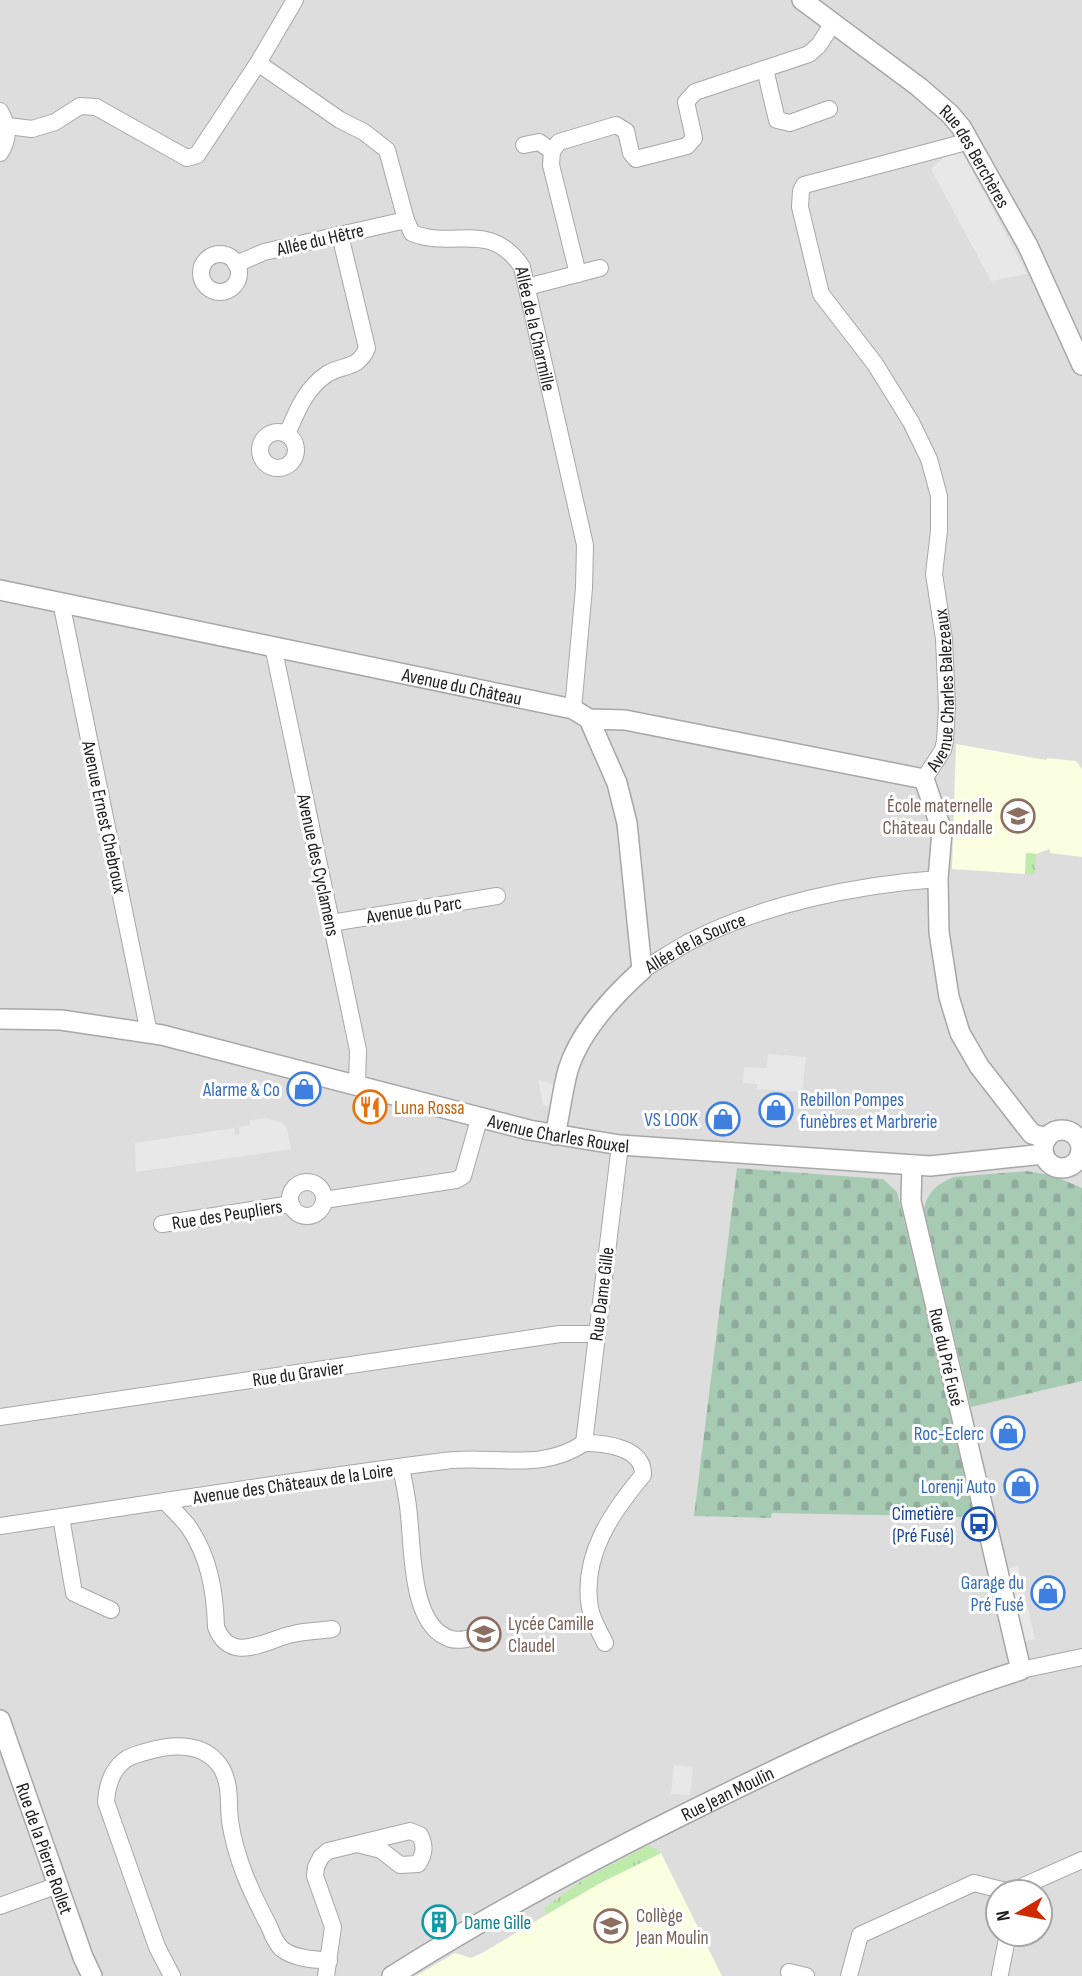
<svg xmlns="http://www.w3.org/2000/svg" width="1082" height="1976" viewBox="0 0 1082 1976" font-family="'Sofia Sans Condensed',sans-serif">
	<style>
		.residential { fill: #dedddd; fill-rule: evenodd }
		.education { fill: #f9ffe0 }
		.grass { fill: url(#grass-tufts) }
		.cemetery { fill: url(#cemetery-stones) }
		.parking { fill: #e8e8e8 }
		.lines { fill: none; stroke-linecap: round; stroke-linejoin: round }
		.minor-casing { stroke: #a7a7a7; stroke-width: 18 }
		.tertiary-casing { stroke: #a7a7a7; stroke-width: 22 }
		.minor { stroke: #fff; stroke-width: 16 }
		.tertiary { stroke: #fff; stroke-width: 19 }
		.labels { text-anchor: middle; stroke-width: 6; stroke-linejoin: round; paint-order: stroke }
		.street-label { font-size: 19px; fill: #202020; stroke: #fff }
		.education-label { font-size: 19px; fill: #785e54; stroke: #fff; text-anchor: start }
		.shop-label { font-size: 19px; fill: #366cbe; stroke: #fff; text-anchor: end }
		.food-label { font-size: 19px; fill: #c56008; stroke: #fff; text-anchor: start }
		.transit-label { font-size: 19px; fill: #164399; stroke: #fff; text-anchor: end }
		.culture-label { font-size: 19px; fill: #0d838f; stroke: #fff; text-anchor: start }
	</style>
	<defs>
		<pattern id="grass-tufts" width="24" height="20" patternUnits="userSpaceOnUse" patternTransform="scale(1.75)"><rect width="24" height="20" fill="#beebac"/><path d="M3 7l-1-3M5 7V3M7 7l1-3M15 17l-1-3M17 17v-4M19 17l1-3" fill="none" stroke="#a3c994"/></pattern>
		<pattern id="cemetery-stones" width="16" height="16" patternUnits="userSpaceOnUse" patternTransform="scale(1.75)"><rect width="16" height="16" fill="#a7cab3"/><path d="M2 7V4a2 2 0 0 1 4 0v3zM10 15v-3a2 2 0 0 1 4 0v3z" fill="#8fad9a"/></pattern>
	</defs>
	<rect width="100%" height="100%" fill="#f0efe6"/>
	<path class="residential" d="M 0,0 L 1082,0 L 1082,1976 L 0,1976 ZM 998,1892 L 1040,1892 L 1040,1934 L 998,1934 Z"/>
	<g class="education">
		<path d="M 956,744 L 1046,760 L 1047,758 L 1076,761 L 1082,769 L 1082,857 L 1050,853 L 1050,849 L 1036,854 L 1027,853 L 1025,874 L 952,869 Z"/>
		<path d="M 661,1853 L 722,1976 L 416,1976 L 455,1953 L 471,1958 L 482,1953 L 600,1883 Z"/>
	</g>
	<g class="grass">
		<path d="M 1026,853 L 1036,854 L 1035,874 L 1025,874 Z"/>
		<path d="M 649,1845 L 661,1853 L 600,1883 L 547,1914 L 544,1908 L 584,1879 Z"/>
	</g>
	<g class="cemetery">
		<path d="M 737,1168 L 883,1179 L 897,1192 L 977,1517 L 772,1513 L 771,1518 L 694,1516 Z"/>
		<path d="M 1027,1171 L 1054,1176 L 1082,1188 L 1082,1381 L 971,1407 L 924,1209 C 927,1192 938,1183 954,1177 Z"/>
	</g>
	<g class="parking">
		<path d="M 958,144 L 1027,274 L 991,281 L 931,169 Z"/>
		<path d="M 768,1054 L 806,1057 L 802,1092 L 757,1089 L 757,1084 L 743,1083 L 744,1067 L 767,1068 Z"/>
		<path d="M 538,1080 L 564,1087 L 554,1108 L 543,1105 Z"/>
		<path d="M 267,1118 L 282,1123 L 287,1128 L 291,1149 L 136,1172 L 135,1143 L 234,1128 L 235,1135 L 240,1134 L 239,1127 L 250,1125 L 250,1120 Z"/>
		<path d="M 1018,1566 L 1035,1639 L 1015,1643 L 998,1571 Z"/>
		<path d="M 674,1765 L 693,1767 L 690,1795 L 671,1794 Z"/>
	</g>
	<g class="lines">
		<defs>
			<g id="minor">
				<path id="s1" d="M 258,63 L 340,120 L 364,132 L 387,150 L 406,220 L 412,233 C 454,250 490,219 522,267 L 585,545 L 584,588 L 573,709"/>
				<path d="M 765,69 L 777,120 L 790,123 L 829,109"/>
				<path d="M 0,111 C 8,126 10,138 0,153"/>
				<path d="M 8,126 L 32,129 L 55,122 L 80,106 L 96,107 L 187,158 L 197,155 L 258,63 L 295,0"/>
				<path d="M 524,145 L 539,142 L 552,151"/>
				<circle cx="220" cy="273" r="19"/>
				<path d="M 236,264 L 264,252 L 406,220"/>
				<path d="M 578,274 L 551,165 L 552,151 L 559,142 L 616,125 L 626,131 L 631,153 L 636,159 L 687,146 L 694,138 L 686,102 L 695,92 L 809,54 L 819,45 L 833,23"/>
				<path d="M 527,287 L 600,268"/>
				<circle cx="278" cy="450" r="18"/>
				<path d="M 287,434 C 297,411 305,389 327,374 C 343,364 358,370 367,348 L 340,235"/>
				<path d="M 61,602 L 149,1033"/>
				<path d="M 273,646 L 358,1050 L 357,1085"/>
				<path id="s2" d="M 924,779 L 943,750 L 945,741 L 947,707 L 944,639 L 934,574 L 939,531 L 939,496 L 929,459 L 911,422 L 875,364 L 821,294 L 800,207 L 801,191 L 804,185 L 970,141"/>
				<path d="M 331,923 L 497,896"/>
				<path id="s3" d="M 642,970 C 658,961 673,951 689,942 C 763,904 855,885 938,879"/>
				<circle cx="307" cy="1199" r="17"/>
				<path d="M 324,1200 L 456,1180 L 463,1176 L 480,1116"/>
				<path d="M 162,1224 L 291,1204"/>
				<path d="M 0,1417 L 560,1334 L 596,1334"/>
				<path d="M 584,1443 L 620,1145"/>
				<path d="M 584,1443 C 604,1443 644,1447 643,1475 C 612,1512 581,1556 590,1608 C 592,1620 600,1632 605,1643"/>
				<path d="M 401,1467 C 404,1483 408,1500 409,1516 C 413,1549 410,1627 451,1639 C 462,1642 478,1636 489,1634"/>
				<path d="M 165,1501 C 172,1509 181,1517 188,1526 C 209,1556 215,1591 216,1627 C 231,1666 267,1639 293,1634 C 305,1631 319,1631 332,1629"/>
				<path d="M 61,1517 L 74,1593 L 111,1610"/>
				<path d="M 0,1526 C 148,1504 295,1480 444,1461 C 491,1454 541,1473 584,1443"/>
				<path d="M 1021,1670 L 1082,1657"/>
				<path d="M 0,1906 L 58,1885"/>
				<path d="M 789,1972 L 806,1976"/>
				<path d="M 1000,1974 L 1008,1934"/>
				<path d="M 172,1976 L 157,1947 L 106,1802 C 107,1787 111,1770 125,1760 C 130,1756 138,1754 145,1752 C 172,1744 205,1741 222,1769 C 231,1786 228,1803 230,1821 C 236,1860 251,1892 269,1926 C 272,1934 276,1944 282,1949 C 295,1959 313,1959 329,1961"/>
				<path d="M 326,1976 L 333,1927 L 315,1876 L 316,1867 L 321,1857 L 328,1851 L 410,1831 L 420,1835 C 425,1846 425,1853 418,1864 L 400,1865 L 381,1850 L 357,1844"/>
				<path d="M 849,1976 L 860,1935 L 974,1883 L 1010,1892 L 1082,1860"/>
			</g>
			<g id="tertiary">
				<path id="s4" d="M 802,0 L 919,87 L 950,114 L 961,127 L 1028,246 L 1082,365"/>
				<path id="s5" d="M 0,590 L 573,709 L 589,719 L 625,720 L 924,779 L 942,831 L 938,879 L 939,932 L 949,997 L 960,1033 L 979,1066 L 1024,1124 L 1032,1134 L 1047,1138"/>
				<path id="s6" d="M 0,1019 L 61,1020 L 162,1035 L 529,1130 L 620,1145 L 930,1166 L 1044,1154"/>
				<circle cx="1062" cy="1149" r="19"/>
				<path d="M 555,1135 C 560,1114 562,1092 568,1070 C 580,1031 612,997 642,970 L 627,823 L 617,783 L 589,719"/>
				<path id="s7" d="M 0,1720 L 83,1957 L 92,1976"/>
				<path id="s8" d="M 392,1976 C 492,1913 597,1857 703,1805 C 806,1754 911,1704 1021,1670 L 911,1201 L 912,1165"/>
			</g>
		</defs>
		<use href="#minor" class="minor-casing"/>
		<use href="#tertiary" class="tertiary-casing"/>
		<use href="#minor" class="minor"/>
		<use href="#tertiary" class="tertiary"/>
	</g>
	<defs>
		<symbol id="school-ring" viewBox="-11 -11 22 22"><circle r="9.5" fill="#fff" stroke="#8d6e63" stroke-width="1.5"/><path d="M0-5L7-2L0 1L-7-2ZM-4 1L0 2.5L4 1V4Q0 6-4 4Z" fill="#8d6e63"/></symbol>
		<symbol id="shop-ring" viewBox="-11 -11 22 22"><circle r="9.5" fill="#fff" stroke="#3f7fe0" stroke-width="1.5"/><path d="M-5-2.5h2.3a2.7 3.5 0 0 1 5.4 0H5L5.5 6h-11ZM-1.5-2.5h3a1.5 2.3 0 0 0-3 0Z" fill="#3f7fe0"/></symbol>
		<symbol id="restaurant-ring" viewBox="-11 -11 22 22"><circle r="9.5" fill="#fff" stroke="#e8710a" stroke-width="1.5"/><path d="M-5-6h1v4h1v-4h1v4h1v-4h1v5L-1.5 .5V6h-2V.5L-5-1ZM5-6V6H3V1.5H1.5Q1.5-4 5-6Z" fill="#e8710a"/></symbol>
		<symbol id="bus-ring" viewBox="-11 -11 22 22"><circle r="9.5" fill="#fff" stroke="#1a4fb4" stroke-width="1.5"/><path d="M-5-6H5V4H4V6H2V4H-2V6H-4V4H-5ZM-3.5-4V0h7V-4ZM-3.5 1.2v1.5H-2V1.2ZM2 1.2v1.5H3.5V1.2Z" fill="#1a4fb4"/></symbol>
		<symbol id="building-ring" viewBox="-11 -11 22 22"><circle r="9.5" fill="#fff" stroke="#0f9aa8" stroke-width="1.5"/><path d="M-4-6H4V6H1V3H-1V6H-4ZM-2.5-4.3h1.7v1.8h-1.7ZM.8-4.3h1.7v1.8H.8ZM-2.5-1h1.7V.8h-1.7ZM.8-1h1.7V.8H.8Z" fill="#0f9aa8"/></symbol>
	</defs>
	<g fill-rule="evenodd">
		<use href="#school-ring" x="999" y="797" width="38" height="38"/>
		<use href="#shop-ring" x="285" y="1070" width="38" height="38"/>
		<use href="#restaurant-ring" x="351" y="1088" width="38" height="38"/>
		<use href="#shop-ring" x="757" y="1091" width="38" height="38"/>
		<use href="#shop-ring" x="704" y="1100" width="38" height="38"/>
		<use href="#shop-ring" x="989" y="1414" width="38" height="38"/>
		<use href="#shop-ring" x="1002" y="1467" width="38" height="38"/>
		<use href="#bus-ring" x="960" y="1505" width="38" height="38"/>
		<use href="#shop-ring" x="1029" y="1574" width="38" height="38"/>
		<use href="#school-ring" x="465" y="1615" width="38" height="38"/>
		<use href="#building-ring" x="420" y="1903" width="38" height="38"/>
		<use href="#school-ring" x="592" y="1907" width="38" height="38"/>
	</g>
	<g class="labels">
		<g class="street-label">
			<text dy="7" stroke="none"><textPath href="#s4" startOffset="236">Rue des Berchères</textPath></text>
			<text transform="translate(320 239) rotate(-13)" y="7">Allée du Hêtre</text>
			<text dy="7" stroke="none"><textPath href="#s1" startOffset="427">Allée de la Charmille</textPath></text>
			<text dy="7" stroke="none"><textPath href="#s5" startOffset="472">Avenue du Château</textPath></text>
			<text dy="7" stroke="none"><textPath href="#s2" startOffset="94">Avenue Charles Balezeaux</textPath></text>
			<text transform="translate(105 817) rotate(78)" y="7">Avenue Ernest Chebroux</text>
			<text transform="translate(319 865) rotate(78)" y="7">Avenue des Cyclamens</text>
			<text transform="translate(414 909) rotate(-9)" y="7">Avenue du Parc</text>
			<text dy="7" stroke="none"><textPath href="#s3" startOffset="60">Allée de la Source</textPath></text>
			<text dy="7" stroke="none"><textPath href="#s6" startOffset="572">Avenue Charles Rouxel</textPath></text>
			<text transform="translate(227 1214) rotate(-9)" y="7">Rue des Peupliers</text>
			<text transform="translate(601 1294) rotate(-83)" y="7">Rue Dame Gille</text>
			<text transform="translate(947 1357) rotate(77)" y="7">Rue du Pré Fusé</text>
			<text transform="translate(298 1373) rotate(-8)" y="7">Rue du Gravier</text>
			<text transform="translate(293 1483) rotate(-8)" y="7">Avenue des Châteaux de la Loire</text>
			<text dy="7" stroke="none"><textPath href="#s8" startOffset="382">Rue Jean Moulin</textPath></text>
			<text dy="7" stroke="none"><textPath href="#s7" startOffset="136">Rue de la Pierre Rollet</textPath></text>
		</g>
		<g class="education-label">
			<text x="993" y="812" text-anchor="end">École maternelle<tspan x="993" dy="22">Château Candalle</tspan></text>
			<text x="508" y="1630">Lycée Camille<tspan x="508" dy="22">Claudel</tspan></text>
			<text x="636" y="1922">Collège<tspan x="636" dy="22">Jean Moulin</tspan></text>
		</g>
		<g class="shop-label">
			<text x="280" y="1096">Alarme &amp; Co</text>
			<text x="800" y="1106" text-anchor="start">Rebillon Pompes<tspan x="800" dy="22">funèbres et Marbrerie</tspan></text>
			<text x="698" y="1126">VS LOOK</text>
			<text x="984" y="1440">Roc-Eclerc</text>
			<text x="996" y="1493">Lorenji Auto</text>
			<text x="1024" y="1589">Garage du<tspan x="1024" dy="22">Pré Fusé</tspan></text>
		</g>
		<g class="food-label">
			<text x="394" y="1114">Luna Rossa</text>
		</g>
		<g class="transit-label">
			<text x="954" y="1520">Cimetière<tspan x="954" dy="22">(Pré Fusé)</tspan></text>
		</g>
		<g class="culture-label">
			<text x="464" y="1929">Dame Gille</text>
		</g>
	</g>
	<g transform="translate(1019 1913) rotate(260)"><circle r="33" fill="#ffffff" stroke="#a6a6a6" stroke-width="2"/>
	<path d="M0-5L12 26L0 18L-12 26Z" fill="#cf2900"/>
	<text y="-10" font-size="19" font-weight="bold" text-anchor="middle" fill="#202020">N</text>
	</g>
</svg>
